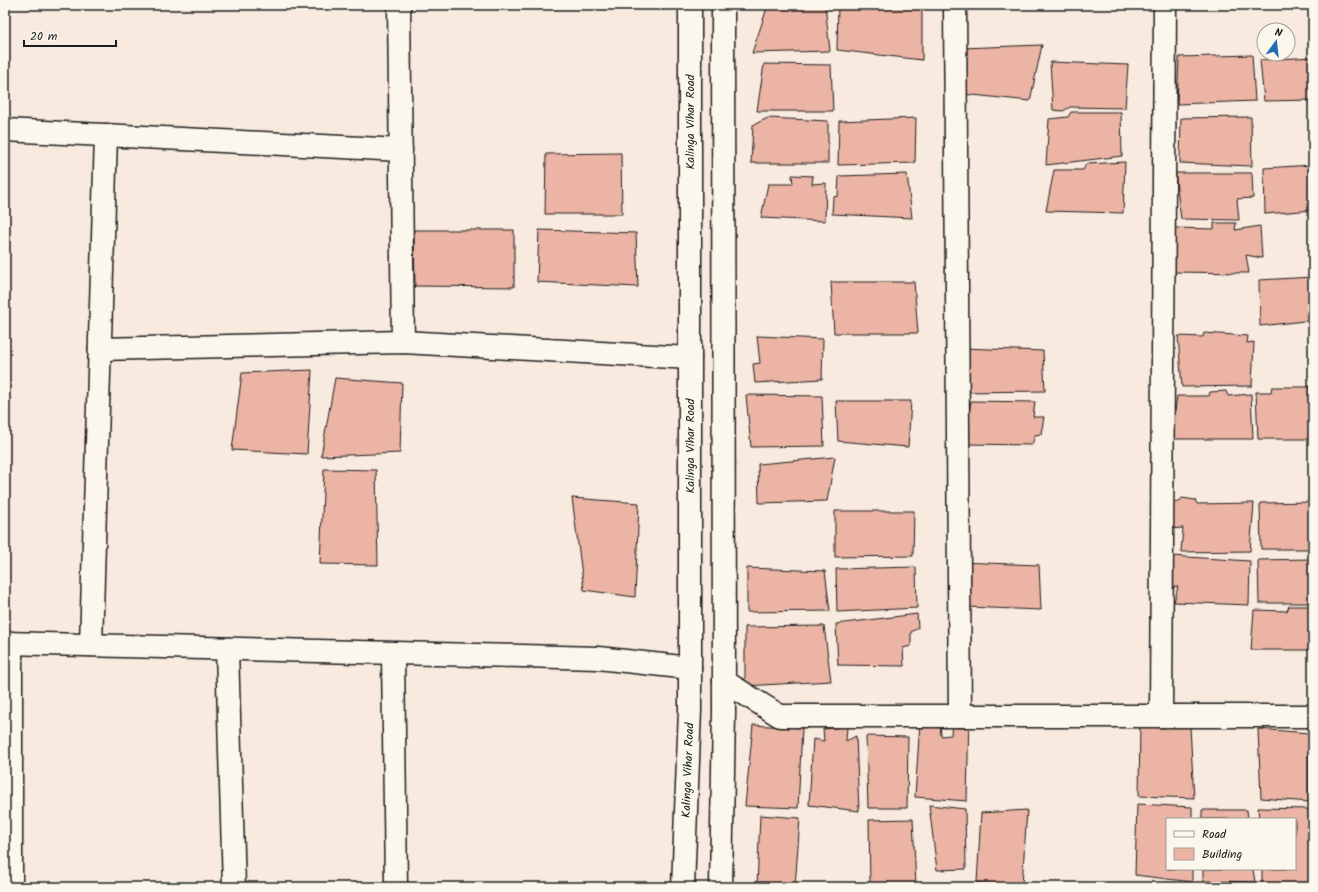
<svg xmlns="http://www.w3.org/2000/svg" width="1318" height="892" viewBox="0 0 1318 892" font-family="Kalam,sans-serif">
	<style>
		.building { fill: #ecb4a4; stroke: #1c1c1c }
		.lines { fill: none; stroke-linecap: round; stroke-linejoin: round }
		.minor-casing { stroke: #1c1c1c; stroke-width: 25 }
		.tertiary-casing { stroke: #1c1c1c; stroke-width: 25 }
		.minor { stroke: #fbf7ec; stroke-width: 22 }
		.tertiary { stroke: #fbf7ec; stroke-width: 22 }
		.labels { text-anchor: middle; stroke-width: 3.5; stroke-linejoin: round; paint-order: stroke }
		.street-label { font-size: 12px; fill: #1c1c1c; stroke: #fbf7ec }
	</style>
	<rect width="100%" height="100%" fill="#f8eade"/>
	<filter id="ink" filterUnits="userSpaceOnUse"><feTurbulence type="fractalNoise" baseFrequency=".025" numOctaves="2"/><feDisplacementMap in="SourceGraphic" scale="8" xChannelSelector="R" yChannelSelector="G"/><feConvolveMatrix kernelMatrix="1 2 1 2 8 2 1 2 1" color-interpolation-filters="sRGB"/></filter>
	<g filter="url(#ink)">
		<g class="building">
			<path d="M 768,5 L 825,5 L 830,51 L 752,53 Z"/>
			<path d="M 838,5 L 893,5 L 922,8 L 922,60 L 837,50 Z"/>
			<path d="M 1042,45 L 1030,101 L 963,94 L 961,48 Z"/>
			<path d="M 1252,55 L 1255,101 L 1177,104 L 1179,57 Z"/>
			<path d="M 1313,57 L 1313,100 L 1264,101 L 1260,60 Z"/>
			<path d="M 1050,62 L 1128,65 L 1125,108 L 1070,107 L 1063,111 L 1053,110 Z"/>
			<path d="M 764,64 L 831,65 L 833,111 L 757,111 Z"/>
			<path d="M 1071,112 L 1121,112 L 1122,156 L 1046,165 L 1049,119 L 1068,117 Z"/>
			<path d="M 1251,117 L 1252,166 L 1180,163 L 1181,118 Z"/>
			<path d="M 768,118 L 828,121 L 828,163 L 751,163 L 753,125 Z"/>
			<path d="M 916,118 L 915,163 L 838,165 L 839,121 Z"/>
			<path d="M 621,153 L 622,214 L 545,214 L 546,154 Z"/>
			<path d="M 1125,162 L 1123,213 L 1046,211 L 1054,170 L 1083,170 L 1086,164 Z"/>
			<path d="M 1313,165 L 1313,210 L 1265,214 L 1264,168 Z"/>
			<path d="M 1175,173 L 1252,173 L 1253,198 L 1237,199 L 1239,220 L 1181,219 Z"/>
			<path d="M 907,174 L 912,218 L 832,214 L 833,197 L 838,196 L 839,176 Z"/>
			<path d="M 792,175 L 813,176 L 812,184 L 826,183 L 825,221 L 761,218 L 768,184 L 793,184 Z"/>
			<path d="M 1214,223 L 1236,223 L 1235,230 L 1260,226 L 1262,258 L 1246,255 L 1249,273 L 1172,272 L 1174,228 L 1214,229 Z"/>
			<path d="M 414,230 L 514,230 L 514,287 L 415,286 Z"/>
			<path d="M 539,230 L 636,233 L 638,287 L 537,282 Z"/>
			<path d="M 1313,277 L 1313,320 L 1260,326 L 1259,280 Z"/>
			<path d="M 831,282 L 914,282 L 918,333 L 834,333 Z"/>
			<path d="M 1204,333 L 1248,336 L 1247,343 L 1254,342 L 1252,386 L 1182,387 L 1178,336 L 1203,337 Z"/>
			<path d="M 757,336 L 823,339 L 822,379 L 755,383 L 753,364 L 760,363 Z"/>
			<path d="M 962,348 L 1043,351 L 1045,391 L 962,392 Z"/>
			<path d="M 312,370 L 307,454 L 232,450 L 242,373 Z"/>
			<path d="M 335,378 L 402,383 L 400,453 L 321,456 Z"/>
			<path d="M 1272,387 L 1313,387 L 1313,439 L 1258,439 L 1256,392 L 1271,392 Z"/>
			<path d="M 1226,391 L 1228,396 L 1251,394 L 1253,439 L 1171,439 L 1177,396 L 1209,396 L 1210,392 Z"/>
			<path d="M 746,395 L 822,396 L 824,446 L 751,447 Z"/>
			<path d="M 836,401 L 911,401 L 908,447 L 838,441 Z"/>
			<path d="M 971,401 L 1035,402 L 1033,417 L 1044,417 L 1041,434 L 1035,435 L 1032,445 L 965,444 Z"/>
			<path d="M 835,457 L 827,501 L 759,503 L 758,464 Z"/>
			<path d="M 324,469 L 376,470 L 378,565 L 320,564 Z"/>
			<path d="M 572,498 L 639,503 L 635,597 L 584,590 Z"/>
			<path d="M 1182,498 L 1195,500 L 1197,504 L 1254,503 L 1250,551 L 1181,552 L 1183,528 L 1169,529 L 1171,503 L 1179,502 Z"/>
			<path d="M 1313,502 L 1313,549 L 1261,549 L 1260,503 Z"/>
			<path d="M 835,511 L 914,511 L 913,556 L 835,557 Z"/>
			<path d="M 1171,556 L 1250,561 L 1249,605 L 1174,602 L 1178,587 L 1169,586 Z"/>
			<path d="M 1313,559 L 1313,603 L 1259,603 L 1258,560 Z"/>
			<path d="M 958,562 L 1039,565 L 1041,610 L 966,607 Z"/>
			<path d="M 916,567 L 917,608 L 837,612 L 836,569 Z"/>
			<path d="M 747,568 L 825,571 L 830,611 L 747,612 Z"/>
			<path d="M 1289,606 L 1313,606 L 1313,650 L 1251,650 L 1254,610 L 1287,611 Z"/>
			<path d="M 917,614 L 918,628 L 911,632 L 911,646 L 903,648 L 904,666 L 838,665 L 836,624 Z"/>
			<path d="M 824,626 L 831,681 L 745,686 L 745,627 Z"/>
			<path d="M 969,716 L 967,801 L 915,797 L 920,722 L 940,722 L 941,736 L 951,735 L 952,721 Z"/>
			<path d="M 1140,724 L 1190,727 L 1194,798 L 1139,796 Z"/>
			<path d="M 753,725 L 802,728 L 798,808 L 745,806 Z"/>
			<path d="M 847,727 L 846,741 L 856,736 L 859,811 L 809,805 L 813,739 L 824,741 L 823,729 Z"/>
			<path d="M 1258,729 L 1309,733 L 1309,802 L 1261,798 Z"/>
			<path d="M 866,736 L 908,737 L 907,808 L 868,808 Z"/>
			<path d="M 1137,804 L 1192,807 L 1192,819 L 1167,819 L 1167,869 L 1192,869 L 1192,882 L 1135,875 Z"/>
			<path d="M 929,805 L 965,809 L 966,869 L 937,870 Z"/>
			<path d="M 1258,808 L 1309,809 L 1310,886 L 1262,884 L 1262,869 L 1295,869 L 1295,819 L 1259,819 Z"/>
			<path d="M 1027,810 L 1022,885 L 977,883 L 981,813 Z"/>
			<path d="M 1202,810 L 1247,810 L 1248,819 L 1202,819 Z"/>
			<path d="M 760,815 L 800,818 L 795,887 L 757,887 Z"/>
			<path d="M 913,819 L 916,887 L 870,887 L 869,820 Z"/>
			<path d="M 1203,869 L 1253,869 L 1255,882 L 1203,881 Z"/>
		</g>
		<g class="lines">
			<defs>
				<g id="minor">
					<path d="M 399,5 L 403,342"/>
					<path d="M 955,5 L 960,716"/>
					<path d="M 5,130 L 401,150"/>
					<path d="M 100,349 L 403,342 L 690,358"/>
					<path d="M 5,643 L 598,658 L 690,668"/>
					<path d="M 91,645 L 106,135"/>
					<path d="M 227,649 L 234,887"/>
					<path d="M 393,654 L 396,887"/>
					<path d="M 724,681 L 780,716 L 1313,716"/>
					<path d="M 1161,716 L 1165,5"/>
					<path d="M 11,887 L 11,643"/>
				</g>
				<g id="tertiary">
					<path id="s1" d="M 683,887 L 690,710 L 690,5"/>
					<path d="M 721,887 L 724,713 L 723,5"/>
				</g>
			</defs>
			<use href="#minor" class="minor-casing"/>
			<use href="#tertiary" class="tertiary-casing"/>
			<use href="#minor" class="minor"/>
			<use href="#tertiary" class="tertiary"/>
		</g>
	</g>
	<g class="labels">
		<g class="street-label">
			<text transform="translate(690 122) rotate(-90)" y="4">Kalinga Vihar Road</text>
			<text transform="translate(690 446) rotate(-90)" y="4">Kalinga Vihar Road</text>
			<text dy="4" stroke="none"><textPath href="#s1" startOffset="117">Kalinga Vihar Road</textPath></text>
		</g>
	</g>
	<rect width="1318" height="892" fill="none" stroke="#fbf7ec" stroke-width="20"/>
	<rect x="10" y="10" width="1298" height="872" fill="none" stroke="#1c1c1c" stroke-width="1.5" filter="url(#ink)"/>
	<rect x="1166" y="818" width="130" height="52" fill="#fbf7ec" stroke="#a29f99"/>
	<rect x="1174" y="831" width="20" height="6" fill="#fbf7ec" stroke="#a29f99"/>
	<text x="1202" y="838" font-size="12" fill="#1c1c1c">Road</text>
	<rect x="1174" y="848" width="20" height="12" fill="#ecb4a4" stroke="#a29f99"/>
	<text x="1202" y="858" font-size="12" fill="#1c1c1c">Building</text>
	<g transform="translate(1276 42) rotate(15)"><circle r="19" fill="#fbf7ec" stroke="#a29f99"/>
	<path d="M0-3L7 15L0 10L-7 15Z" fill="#1f6fb2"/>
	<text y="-6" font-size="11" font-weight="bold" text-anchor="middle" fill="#1c1c1c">N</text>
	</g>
	<path d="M24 40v6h92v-6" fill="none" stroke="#1c1c1c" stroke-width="2"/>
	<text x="30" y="40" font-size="12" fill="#1c1c1c" stroke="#fbf7ec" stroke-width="3" paint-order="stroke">20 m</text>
</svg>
